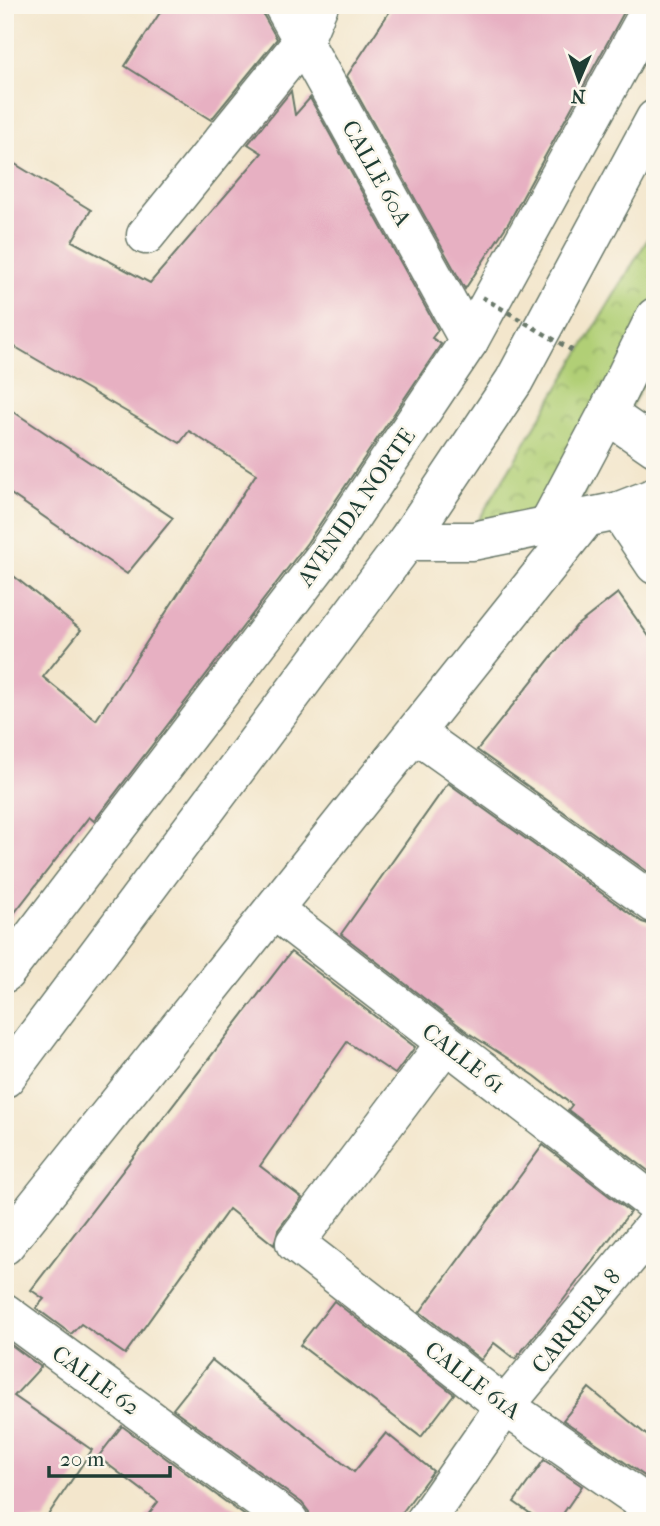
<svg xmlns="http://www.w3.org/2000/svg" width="660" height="1526" viewBox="0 0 660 1526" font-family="'IM FELL French Canon',serif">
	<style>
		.park { fill: url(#park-crowns); stroke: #688655; stroke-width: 2 }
		.building { fill: #e7b0c2 }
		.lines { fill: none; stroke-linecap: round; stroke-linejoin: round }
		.minor-casing { stroke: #697869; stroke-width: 41 }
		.primary-casing { stroke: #697869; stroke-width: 41 }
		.minor { stroke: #fff; stroke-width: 38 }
		.primary { stroke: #fff; stroke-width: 38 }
		.path-bridge { stroke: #697869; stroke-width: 4.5; stroke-dasharray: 5 5; stroke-linecap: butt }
		.labels { text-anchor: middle; stroke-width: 5; stroke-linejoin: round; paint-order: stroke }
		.street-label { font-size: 23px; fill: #1f3d34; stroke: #fbf7ec }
	</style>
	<defs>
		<pattern id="park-crowns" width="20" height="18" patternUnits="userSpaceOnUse" patternTransform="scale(1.75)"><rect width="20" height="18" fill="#b1cf76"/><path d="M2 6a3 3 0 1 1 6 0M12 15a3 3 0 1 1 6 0" fill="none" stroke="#8fa962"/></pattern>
	</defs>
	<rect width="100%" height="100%" fill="#fbf7ec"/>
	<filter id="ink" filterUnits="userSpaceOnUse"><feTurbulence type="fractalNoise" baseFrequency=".0143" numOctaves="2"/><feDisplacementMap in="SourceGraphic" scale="14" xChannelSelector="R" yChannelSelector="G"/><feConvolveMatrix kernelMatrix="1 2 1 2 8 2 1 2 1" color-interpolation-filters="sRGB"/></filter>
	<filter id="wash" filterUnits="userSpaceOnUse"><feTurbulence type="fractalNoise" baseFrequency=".00686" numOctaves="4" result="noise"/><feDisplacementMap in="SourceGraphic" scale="28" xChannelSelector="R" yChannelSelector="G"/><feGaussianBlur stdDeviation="1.57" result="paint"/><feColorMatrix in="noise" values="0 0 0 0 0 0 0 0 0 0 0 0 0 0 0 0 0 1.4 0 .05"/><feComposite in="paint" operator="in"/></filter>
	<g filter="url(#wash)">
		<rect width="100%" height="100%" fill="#f3e6cc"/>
		<path class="park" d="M 655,227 L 655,362 L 575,512 L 472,531 Z"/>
		<g id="blocks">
			<g class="building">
				<path d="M 165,5 L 261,5 L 264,16 L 277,39 L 211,120 L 125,66 Z"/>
				<path d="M 394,5 L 628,5 L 509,222 L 465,289 L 347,76 Z"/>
				<path d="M 291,91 L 295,115 L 310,98 L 438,330 L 432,338 L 441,344 L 307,543 L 94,821 L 89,817 L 5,925 L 5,569 L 81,630 L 43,677 L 96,720 L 256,474 L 189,431 L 180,443 L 5,341 L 5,158 L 91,210 L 72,241 L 150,283 L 262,153 L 248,144 Z"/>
				<path d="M 5,406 L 173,518 L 127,574 L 5,490 Z"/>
				<path d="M 618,593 L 655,645 L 655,877 L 477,750 L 576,626 Z"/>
				<path d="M 448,783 L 642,922 L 655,926 L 655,1176 L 568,1110 L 572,1105 L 535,1076 L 470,1034 L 341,934 Z"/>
				<path d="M 291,952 L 415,1047 L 395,1074 L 347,1042 L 260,1166 L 302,1198 L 278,1230 L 274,1245 L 229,1209 L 125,1354 L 81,1324 L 71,1334 L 36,1308 L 44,1299 L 31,1290 Z"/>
				<path d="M 543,1145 L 630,1212 L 555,1311 L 515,1359 L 494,1343 L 481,1360 L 420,1312 Z"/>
				<path d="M 334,1301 L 454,1394 L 421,1437 L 300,1345 Z"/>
				<path d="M 6,1341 L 41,1367 L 14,1396 L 92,1450 L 44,1521 L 5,1521 Z"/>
				<path d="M 212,1360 L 354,1472 L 386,1433 L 433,1471 L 396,1521 L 310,1521 L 309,1512 L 302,1503 L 173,1409 Z"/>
				<path d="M 589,1388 L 655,1442 L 655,1483 L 563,1420 Z"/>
				<path d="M 122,1426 L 252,1521 L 143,1521 L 158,1502 L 98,1457 Z"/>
				<path d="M 544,1460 L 582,1486 L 558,1521 L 541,1521 L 514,1502 Z"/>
			</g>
		</g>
	</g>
	<g filter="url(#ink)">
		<use href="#blocks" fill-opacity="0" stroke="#697869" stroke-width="2"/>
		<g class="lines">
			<defs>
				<g id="minor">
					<path d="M 283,5 L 469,341"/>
					<path d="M 146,235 L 304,40 L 319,5"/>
					<path d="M 607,414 L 655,447"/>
					<path d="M 619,511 L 655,565"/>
					<path d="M 548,525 L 607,414 L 655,317"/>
					<path d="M 407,541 L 473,541 L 619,511 L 655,497"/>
					<path d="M 415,733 L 655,904"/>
					<path d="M 274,910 L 655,1204"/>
					<path d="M 445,1044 L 295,1243 L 505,1406 L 655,1510"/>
					<path d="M 5,1245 L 586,518"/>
					<path d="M 5,1313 L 289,1521"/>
					<path d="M 425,1521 L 505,1406 L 655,1225"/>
				</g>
				<g id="primary">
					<path d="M 5,973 L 325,556 L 469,341 L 653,5"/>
					<path d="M 5,1078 L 407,541 L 514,381 L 655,119"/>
				</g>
			</defs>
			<use href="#minor" class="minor-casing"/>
			<use href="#primary" class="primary-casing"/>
			<use href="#minor" class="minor"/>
			<use href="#primary" class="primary"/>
			<path class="path-bridge" d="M 482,297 L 575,352"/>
		</g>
	</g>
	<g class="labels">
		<g class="street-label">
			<text transform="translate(377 173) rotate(61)" y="8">CALLE 60A</text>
			<text transform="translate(356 507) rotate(-55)" y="8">AVENIDA NORTE</text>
			<text transform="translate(464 1058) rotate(38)" y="8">CALLE 61</text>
			<text transform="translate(576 1321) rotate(-51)" y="8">CARRERA 8</text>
			<text transform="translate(96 1380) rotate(36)" y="8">CALLE 62</text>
			<text transform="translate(473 1380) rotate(37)" y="8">CALLE 61A</text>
		</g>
	</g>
	<rect width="660" height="1526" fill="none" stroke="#fbf7ec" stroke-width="28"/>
	<g transform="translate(579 80) rotate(182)" stroke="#fbf7ec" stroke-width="5" paint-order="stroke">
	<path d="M0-5L12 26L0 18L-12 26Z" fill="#1f3d34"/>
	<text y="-10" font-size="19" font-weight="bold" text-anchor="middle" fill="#1f3d34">N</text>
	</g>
	<path d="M49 1466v10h121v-10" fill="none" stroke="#1f3d34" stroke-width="3.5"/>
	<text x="60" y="1466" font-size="21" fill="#1f3d34" stroke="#fbf7ec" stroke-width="5" paint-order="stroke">20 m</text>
</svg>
